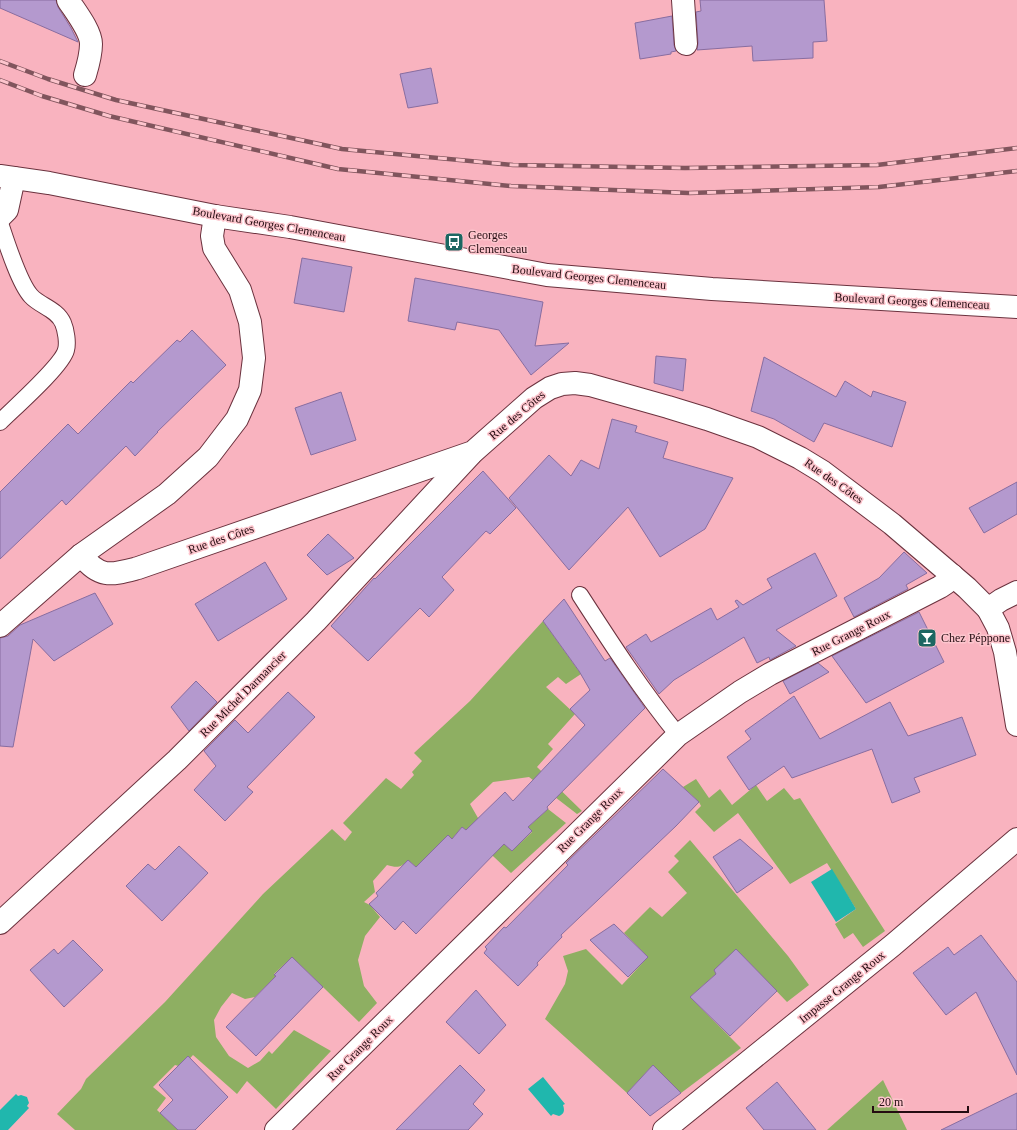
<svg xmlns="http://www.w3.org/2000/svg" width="1017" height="1130" viewBox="0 0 1017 1130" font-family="'Times New Roman',serif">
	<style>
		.green { fill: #8eaf62 }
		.water { fill: #20b7ad }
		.building { fill: #b499ce; stroke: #886da0 }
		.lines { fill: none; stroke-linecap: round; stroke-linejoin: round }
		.lane-casing { stroke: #6b323e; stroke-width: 18 }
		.street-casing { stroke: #6b323e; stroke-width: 24 }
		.secondary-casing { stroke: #6b323e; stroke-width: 24 }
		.lane { stroke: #fff; stroke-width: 16 }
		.street { stroke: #fff; stroke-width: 22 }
		.secondary { stroke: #fff; stroke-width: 22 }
		.rail-casing { stroke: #81555d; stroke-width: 4.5 }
		.rail { stroke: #fdc5cd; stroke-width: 3; stroke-dasharray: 9; stroke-linecap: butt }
		.labels { text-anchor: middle; stroke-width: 3; stroke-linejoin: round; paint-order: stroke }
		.street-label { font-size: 12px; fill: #240c11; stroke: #fdc5cd }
		.poi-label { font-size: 12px; fill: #240c11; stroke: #fdc5cd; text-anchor: start }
	</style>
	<rect width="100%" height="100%" fill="#f9b3bf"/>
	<g class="green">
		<path d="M 543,621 L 581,674 L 566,684 L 558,677 L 546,687 L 575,714 L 548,744 L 553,749 L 537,767 L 582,811 L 577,814 L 529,777 L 493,782 L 470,804 L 478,818 L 512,851 L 532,832 L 528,827 L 548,809 L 566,823 L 511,873 L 462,827 L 452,839 L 448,835 L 416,867 L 408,860 C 401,868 397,868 387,865 L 373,881 L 375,892 L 364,902 L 370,905 L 380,917 L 365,936 L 358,960 L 364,986 L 377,1003 L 359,1022 L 292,957 L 274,974 L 276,976 L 255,997 L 245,999 L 232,993 L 221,1007 L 214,1020 L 216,1037 L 229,1056 L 248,1068 L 260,1061 L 269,1051 L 272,1054 L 294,1030 L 331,1051 L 276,1109 L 247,1081 L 237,1094 L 193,1055 L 182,1067 L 175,1065 L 153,1087 L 166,1098 L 157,1110 L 178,1130 L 75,1130 L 57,1114 L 81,1089 L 86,1079 L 165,1002 L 263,894 L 332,829 L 345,841 L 352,832 L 343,823 L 386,778 L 401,789 L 414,775 L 412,772 L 422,761 L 414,753 L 470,701 Z"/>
		<path d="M 696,779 L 709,798 L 720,789 L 732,805 L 756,785 L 767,801 L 784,788 L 794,800 L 800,798 L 885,931 L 863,947 L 853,933 L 844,939 L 835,924 L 856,909 L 827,863 L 790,884 L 738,813 L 714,832 L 695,812 L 701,806 L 699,802 L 683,787 Z"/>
		<path d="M 690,840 L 788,956 L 809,985 L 787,1002 L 736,949 L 716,974 L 690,997 L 741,1048 L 681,1093 L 653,1065 L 627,1093 L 545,1019 L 565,984 L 568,971 L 563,956 L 586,949 L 622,985 L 648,957 L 624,933 L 650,907 L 662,917 L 687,893 L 668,872 L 679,861 L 674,856 Z"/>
		<path d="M 883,1080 L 907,1130 L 827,1130 Z"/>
	</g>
	<g class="water">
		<path d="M 832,869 L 856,909 L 836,922 L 811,882 Z"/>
		<path d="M 543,1077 L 565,1104 L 563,1105 C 565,1111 564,1114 559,1116 L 553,1114 L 551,1116 L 528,1089 Z"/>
		<path d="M 16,1094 L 18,1096 L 21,1095 L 27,1097 L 29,1103 L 27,1106 L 29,1108 L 8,1130 L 0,1130 L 0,1110 Z"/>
	</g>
	<g class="building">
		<path d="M 0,0 L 56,0 L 58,7 L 71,28 L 78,42 L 0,8 Z"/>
		<path d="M 700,0 L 824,0 L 827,41 L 813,42 L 813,58 L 753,61 L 752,46 L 697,50 L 698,43 L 696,12 L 701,11 Z"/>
		<path d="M 672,16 L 674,45 L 676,51 L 671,52 L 671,54 L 640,59 L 635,23 Z"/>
		<path d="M 431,68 L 438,103 L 408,108 L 400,74 Z"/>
		<path d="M 302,258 L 352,267 L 344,312 L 294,303 Z"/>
		<path d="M 415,278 L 543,302 L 535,346 L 569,343 L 531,375 L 499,330 L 457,322 L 455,330 L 408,321 Z"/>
		<path d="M 192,330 L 226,365 L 157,432 L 158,432 L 135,456 L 126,446 L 66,505 L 62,500 L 0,559 L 0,492 L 68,424 L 78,434 L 131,381 L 133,383 L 177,340 L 180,342 Z"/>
		<path d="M 656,356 L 686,359 L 683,391 L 654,383 Z"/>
		<path d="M 764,357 L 836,397 L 845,381 L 871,397 L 873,391 L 906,402 L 892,447 L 824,423 L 814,442 L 774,419 L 751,411 Z"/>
		<path d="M 341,392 L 356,440 L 311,455 L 295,408 Z"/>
		<path d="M 612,419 L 637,426 L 635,432 L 668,442 L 663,458 L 733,478 L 705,529 L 660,557 L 628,507 L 569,570 L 509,498 L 549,455 L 571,476 L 581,460 L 599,469 Z"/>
		<path d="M 483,471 L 516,508 L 490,534 L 486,531 L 442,577 L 454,590 L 429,617 L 420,608 L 368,661 L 331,626 L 374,578 L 375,579 Z"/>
		<path d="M 1017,482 L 1017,514 L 984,533 L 969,508 Z"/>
		<path d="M 328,534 L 354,558 L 327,575 L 307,555 Z"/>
		<path d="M 904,552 L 927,573 L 906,585 L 908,589 L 854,617 L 844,598 L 879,578 Z"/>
		<path d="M 815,553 L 837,596 L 776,630 L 796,646 L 770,660 L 769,657 L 757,663 L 744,637 L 674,680 L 659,694 L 626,647 L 646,634 L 651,642 L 711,608 L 717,620 L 739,607 L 735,601 L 737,600 L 743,605 L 772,588 L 767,579 Z"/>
		<path d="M 265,562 L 287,599 L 218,641 L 195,604 Z"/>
		<path d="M 95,593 L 113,624 L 54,661 L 33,639 L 13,747 L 0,746 L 0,638 L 8,636 L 20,625 Z"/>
		<path d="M 564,599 L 605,661 L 610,658 L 645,708 L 547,807 L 548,809 L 528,827 L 532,831 L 512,851 L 504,844 L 416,934 L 403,921 L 395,930 L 369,904 L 378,896 L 376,893 L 408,860 L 416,867 L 448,835 L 452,839 L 462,827 L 466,830 L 505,792 L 513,801 L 585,725 L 570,709 L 590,690 L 579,671 L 543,621 Z"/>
		<path d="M 919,612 L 944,662 L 866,703 L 832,656 Z"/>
		<path d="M 818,663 L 829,672 L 790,694 L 783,681 Z"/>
		<path d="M 196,681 L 217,702 L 189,731 L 171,707 Z"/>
		<path d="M 288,692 L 315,717 L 247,787 L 253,792 L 225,821 L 194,790 L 216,766 L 204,751 L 235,720 L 248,733 Z"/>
		<path d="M 794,696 L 820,739 L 890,702 L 908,736 L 962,717 L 976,755 L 914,778 L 920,792 L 892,803 L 872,749 L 792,778 L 784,766 L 749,790 L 727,757 L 751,739 L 745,731 Z"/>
		<path d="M 663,769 L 699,802 L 676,826 L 561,935 L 562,937 L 537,963 L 538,965 L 518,986 L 484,953 L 487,949 L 485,947 L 504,927 L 506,928 L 568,865 L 566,863 Z"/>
		<path d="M 740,839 L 773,868 L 737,893 L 713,857 Z"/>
		<path d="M 179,846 L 208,873 L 162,921 L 126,886 L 148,864 L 155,870 Z"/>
		<path d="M 614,924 L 648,957 L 628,977 L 590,940 Z"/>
		<path d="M 981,935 L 1017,982 L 1017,1075 L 976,992 L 946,1015 L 913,973 L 948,947 L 954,955 Z"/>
		<path d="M 73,940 L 103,970 L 64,1007 L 30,970 L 54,949 L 58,954 Z"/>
		<path d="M 736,949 L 777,991 L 730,1036 L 690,997 L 716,974 L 714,970 Z"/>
		<path d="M 292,957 L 323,987 L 256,1056 L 226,1027 L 276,976 L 274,975 Z"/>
		<path d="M 476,990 L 506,1025 L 479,1054 L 446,1022 Z"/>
		<path d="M 188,1056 L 228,1097 L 195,1130 L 178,1130 L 160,1113 L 173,1100 L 159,1085 Z"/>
		<path d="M 460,1065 L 485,1090 L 473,1104 L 483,1114 L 468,1130 L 396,1130 Z"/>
		<path d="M 653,1065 L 681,1093 L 650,1116 L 627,1093 Z"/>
		<path d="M 777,1082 L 816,1130 L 764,1130 L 746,1108 Z"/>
		<path d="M 1017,1093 L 1017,1130 L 941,1130 Z"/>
	</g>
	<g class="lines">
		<defs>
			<g id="lane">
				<path d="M 0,223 C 6,241 19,283 31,296 C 40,306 57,309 63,323 C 66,330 68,343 66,350 C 62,366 14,408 0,422"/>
				<path d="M 580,595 C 611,643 642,691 678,735"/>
			</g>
			<g id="street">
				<path d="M 68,0 C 75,11 91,31 91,44 C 91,55 88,65 85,75"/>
				<path d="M 683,0 L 686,44"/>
				<path d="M 0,176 L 49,183 L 215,216 L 290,227 L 547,275 L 712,289 L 1017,307"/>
				<path d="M 0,217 L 7,210 L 14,178"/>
				<path d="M 81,555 C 100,579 111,575 138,568 L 473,452 L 534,398 L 550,388 L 562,384 L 575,383 L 590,385 L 668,407 L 707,419 L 758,437 L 800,458 L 823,472 L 892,524 L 967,588 L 988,609 L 1001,600 L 1017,592"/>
				<path d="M 0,626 L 81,555 L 167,494 L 208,457 L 237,419 L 250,390 L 254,358 L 250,322 L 240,290 L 214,248 L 212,236 L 215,216"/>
				<path d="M 0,923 L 177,760 L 316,621 L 471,454"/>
				<path d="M 276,1130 L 678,735 L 740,692 L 770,674 L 940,587 L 946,583 L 952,575"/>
				<path d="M 664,1130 L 893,945 L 1017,839"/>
			</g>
			<path id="secondary" d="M 988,609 L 998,628 L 1005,652 L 1017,725"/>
		</defs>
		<use href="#lane" class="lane-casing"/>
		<use href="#street" class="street-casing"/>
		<use href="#secondary" class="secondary-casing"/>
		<use href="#lane" class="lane"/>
		<use href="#street" class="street"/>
		<use href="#secondary" class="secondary"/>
		<defs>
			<g id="rail">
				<path d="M 0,61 L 48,79 L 116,100 L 342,149 L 513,165 L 685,168 L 877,165 L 1017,148"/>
				<path d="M 0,80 L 42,96 L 109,116 L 338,169 L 511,186 L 689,193 L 879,187 L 1017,171"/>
			</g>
		</defs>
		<use href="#rail" class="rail-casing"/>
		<use href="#rail" class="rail"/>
	</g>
	<defs>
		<symbol id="bus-square" viewBox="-11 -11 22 22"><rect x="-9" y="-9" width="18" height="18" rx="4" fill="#1c6762" stroke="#fdc5cd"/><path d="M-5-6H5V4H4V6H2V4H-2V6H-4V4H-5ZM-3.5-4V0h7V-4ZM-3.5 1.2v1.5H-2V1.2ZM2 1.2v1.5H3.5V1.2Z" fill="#fff"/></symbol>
		<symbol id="bar-square" viewBox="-11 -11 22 22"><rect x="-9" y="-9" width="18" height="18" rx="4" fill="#1c6762" stroke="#fdc5cd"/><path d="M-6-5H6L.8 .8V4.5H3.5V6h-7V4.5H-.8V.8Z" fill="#fff"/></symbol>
	</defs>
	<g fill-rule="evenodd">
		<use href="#bus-square" x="443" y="231" width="22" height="22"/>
		<use href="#bar-square" x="916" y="627" width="22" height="22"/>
	</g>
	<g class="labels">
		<g class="street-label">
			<text transform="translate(269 224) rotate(10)" y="4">Boulevard Georges Clemenceau</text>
			<text transform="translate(589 277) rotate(6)" y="4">Boulevard Georges Clemenceau</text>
			<text transform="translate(912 301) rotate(3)" y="4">Boulevard Georges Clemenceau</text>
			<text transform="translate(517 415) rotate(-40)" y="4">Rue des Côtes</text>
			<text transform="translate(834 481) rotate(35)" y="4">Rue des Côtes</text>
			<text transform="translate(221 539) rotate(-19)" y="4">Rue des Côtes</text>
			<text transform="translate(851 633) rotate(-27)" y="4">Rue Grange Roux</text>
			<text transform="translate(243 694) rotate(-45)" y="4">Rue Michel Darmancier</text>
			<text transform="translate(590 820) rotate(-45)" y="4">Rue Grange Roux</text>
			<text transform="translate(842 987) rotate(-39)" y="4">Impasse Grange Roux</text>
			<text transform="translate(360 1048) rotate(-45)" y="4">Rue Grange Roux</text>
		</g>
		<g class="poi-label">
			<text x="468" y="239">Georges<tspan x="468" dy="14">Clemenceau</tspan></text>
			<text x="941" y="642">Chez Péppone</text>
		</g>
	</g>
	<path d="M873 1106v6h95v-6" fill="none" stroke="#240c11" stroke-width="2"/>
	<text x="879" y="1106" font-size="12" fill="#240c11" stroke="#fdc5cd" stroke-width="3" paint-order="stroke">20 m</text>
</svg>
